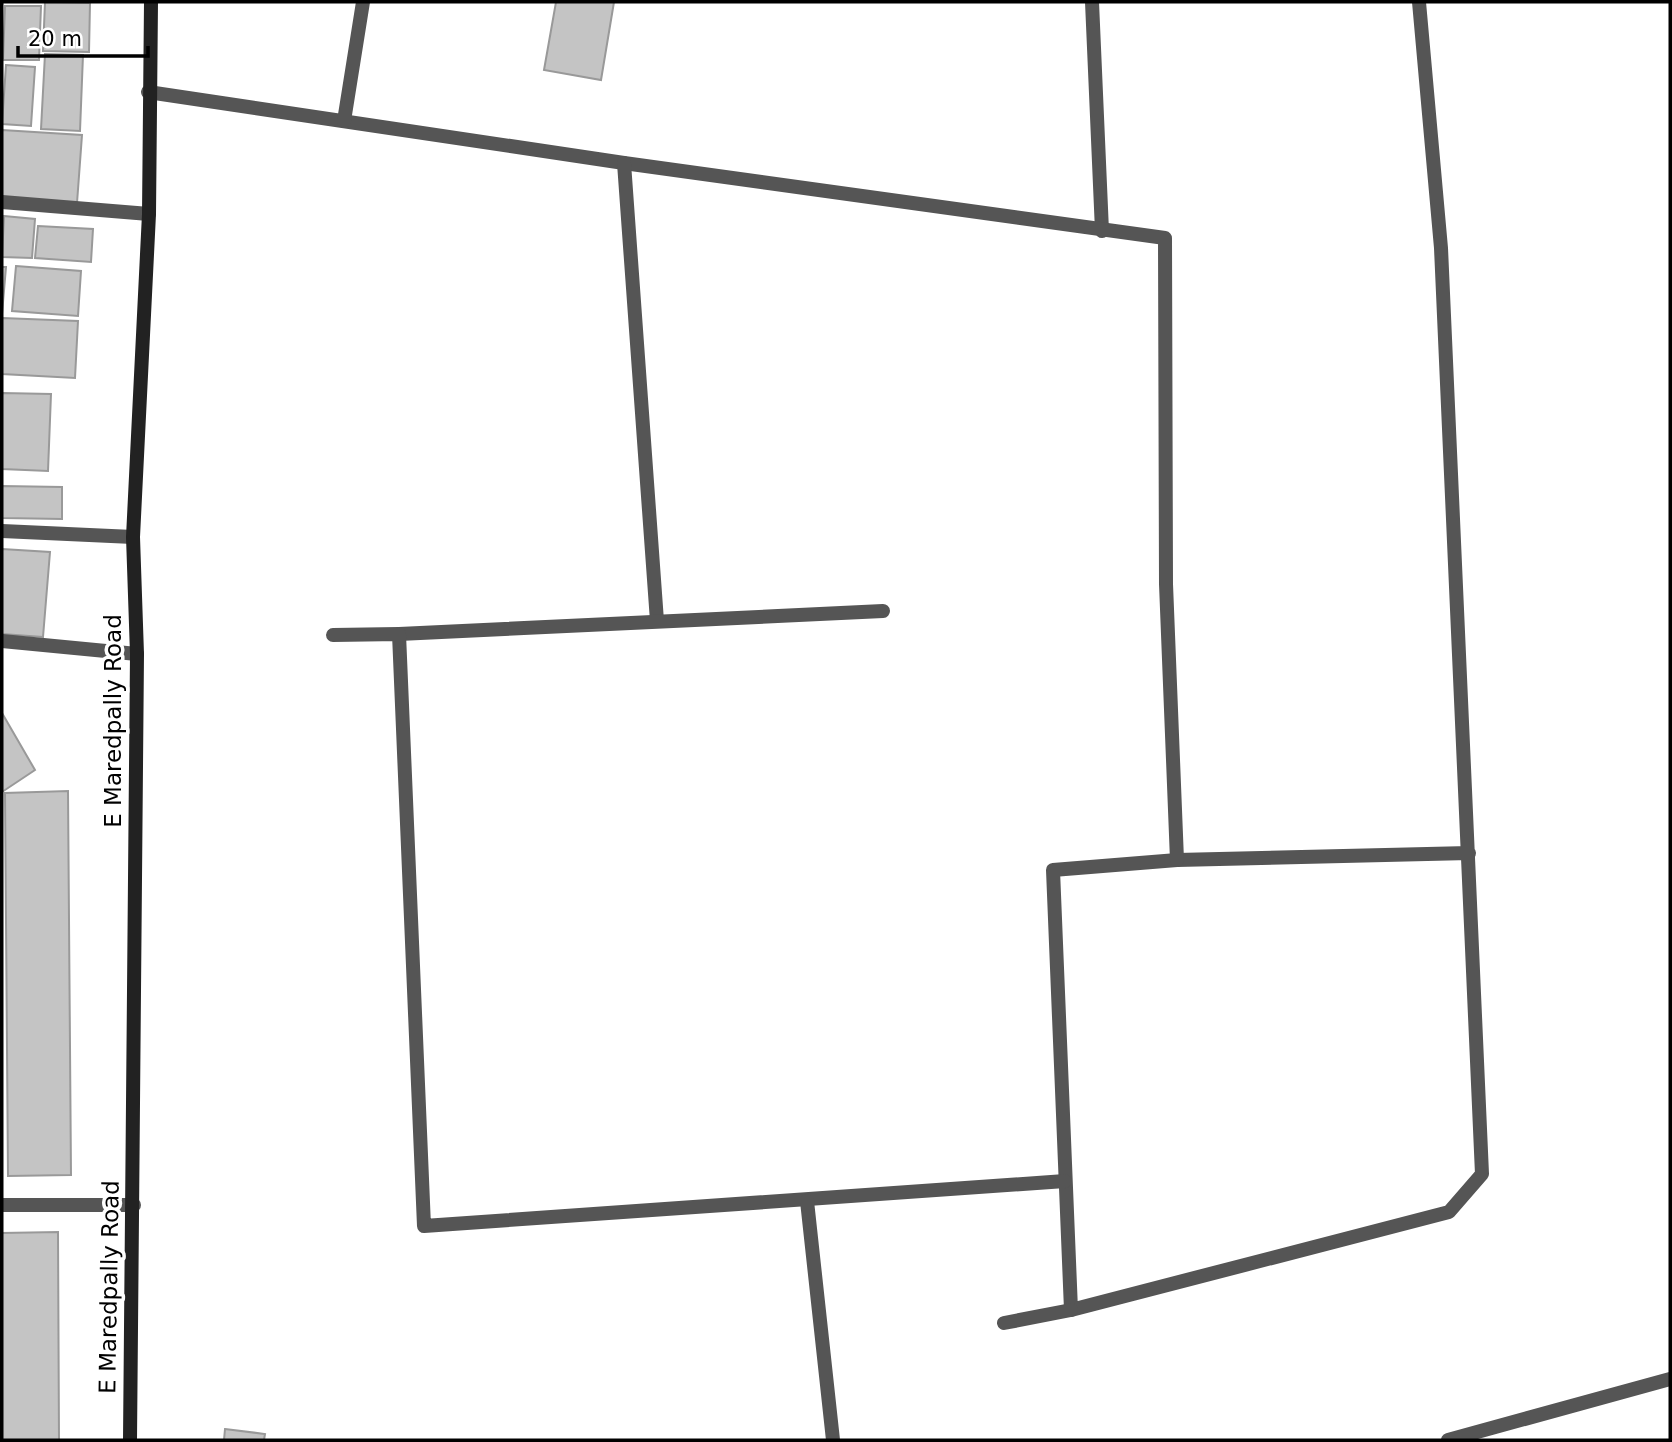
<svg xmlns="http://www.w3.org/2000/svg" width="1672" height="1442" viewBox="0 0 1672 1442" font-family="'DejaVu Sans',sans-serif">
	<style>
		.building { fill: #c4c4c4; stroke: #999; stroke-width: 2 }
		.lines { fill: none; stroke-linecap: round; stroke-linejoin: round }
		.lane { stroke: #555; stroke-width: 14 }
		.street { stroke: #555; stroke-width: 14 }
		.secondary { stroke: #222; stroke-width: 14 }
		.labels { text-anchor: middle; stroke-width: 7; stroke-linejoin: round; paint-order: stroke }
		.street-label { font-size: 23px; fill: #000; stroke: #fff }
	</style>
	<rect width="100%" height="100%" fill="#fff"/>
	<g class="building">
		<path d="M 45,2 L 90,3 L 89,52 L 43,51 Z"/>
		<path d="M 556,2 L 614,2 L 601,80 L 544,70 Z"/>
		<path d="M 5,6 L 41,6 L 39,60 L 3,60 Z"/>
		<path d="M 45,54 L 83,55 L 80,131 L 41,129 Z"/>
		<path d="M 6,65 L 35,67 L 31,126 L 2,124 Z"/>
		<path d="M 2,130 L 82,135 L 77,203 L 2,197 Z"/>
		<path d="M 4,216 L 35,219 L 32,258 L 2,257 Z"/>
		<path d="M 38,226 L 93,229 L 91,262 L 35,258 Z"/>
		<path d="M 16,266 L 81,271 L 78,316 L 12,311 Z"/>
		<path d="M 2,267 L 6,267 L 2,314 Z"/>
		<path d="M 2,318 L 78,321 L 75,378 L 2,374 Z"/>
		<path d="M 2,393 L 51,394 L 48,471 L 2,469 Z"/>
		<path d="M 2,486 L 62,487 L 62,519 L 2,518 Z"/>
		<path d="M 2,549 L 50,552 L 43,637 L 2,634 Z"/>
		<path d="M 2,713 L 35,770 L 2,792 Z"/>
		<path d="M 68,791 L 71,1175 L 8,1176 L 5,793 Z"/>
		<path d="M 58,1232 L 59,1440 L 2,1440 L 2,1233 Z"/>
		<path d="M 225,1429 L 265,1434 L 264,1440 L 224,1440 Z"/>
	</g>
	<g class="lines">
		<g class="lane">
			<path d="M 1092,2 L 1102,231"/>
			<path d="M 1419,2 L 1441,248 L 1482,1174 L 1449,1212 L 1071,1310 L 1053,870 L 1177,860 L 1469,853"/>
			<path d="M 148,92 L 624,163 L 1165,238 L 1166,584 L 1177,860"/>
			<path d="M 344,121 L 363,2"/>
			<path d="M 624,163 L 657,621"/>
			<path d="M 399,634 L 883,611"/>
			<path d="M 333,635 L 399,634 L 424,1226 L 1065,1181"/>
			<path d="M 807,1201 L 833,1440"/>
			<path d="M 1004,1323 L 1071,1310"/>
		</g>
		<g class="street">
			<path d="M 2,202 L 149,214"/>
			<path d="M 2,531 L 133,537"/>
			<path d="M 2,641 L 137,654"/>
			<path d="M 2,1205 L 134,1205"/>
			<path d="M 1448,1440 L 1670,1379"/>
		</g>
		<path class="secondary" d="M 130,1440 L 137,654 L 133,537 L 149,214 L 151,2"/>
	</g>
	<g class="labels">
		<g class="street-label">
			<text transform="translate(113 721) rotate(-90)" y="8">E Maredpally Road</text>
			<text transform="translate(109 1287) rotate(-89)" y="8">E Maredpally Road</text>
		</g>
	</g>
	<rect width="1672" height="1442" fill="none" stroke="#000000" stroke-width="7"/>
	<path d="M18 46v10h130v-10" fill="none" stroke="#000000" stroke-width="3.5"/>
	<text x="28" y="46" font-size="21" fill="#000000" stroke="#ffffff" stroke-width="5" paint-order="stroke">20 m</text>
</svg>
